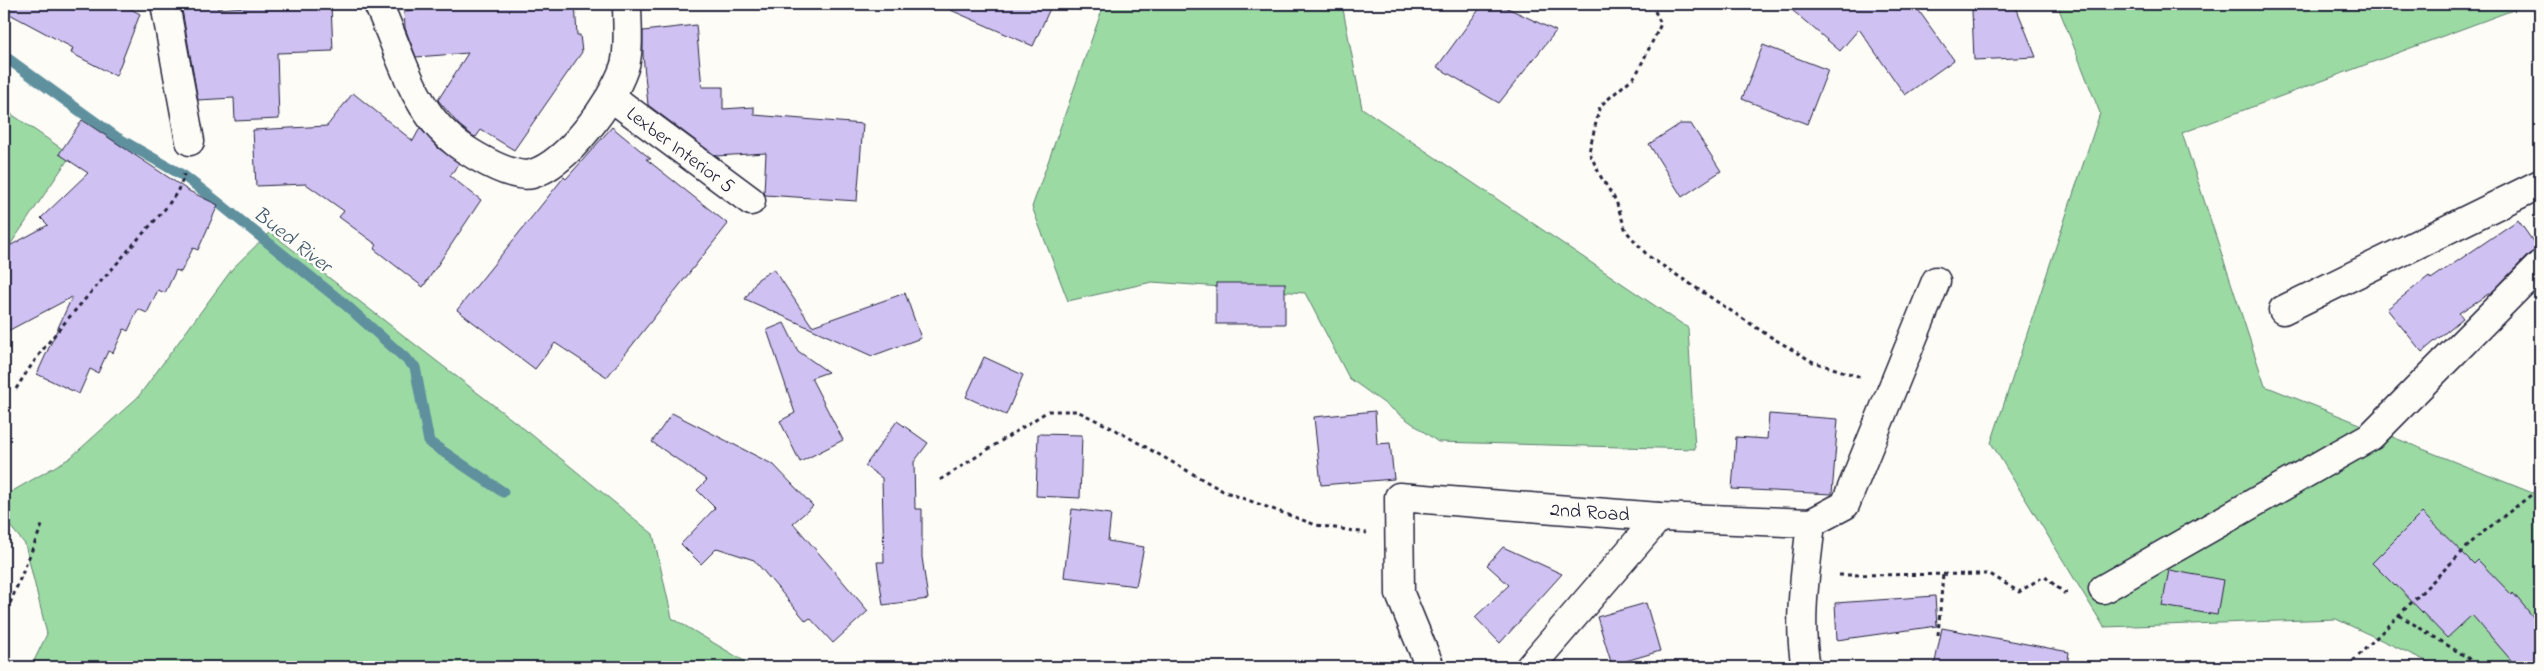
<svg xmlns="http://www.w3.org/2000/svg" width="2544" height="671" viewBox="0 0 2544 671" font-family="'Indie Flower',sans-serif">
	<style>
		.green { fill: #9bdaa3; stroke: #5e7e6f }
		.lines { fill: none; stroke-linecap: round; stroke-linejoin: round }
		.stream { stroke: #5f909e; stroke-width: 11 }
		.building { fill: #d0c1f3; stroke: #22223b }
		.minor-casing { stroke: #22223b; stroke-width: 31 }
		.path { stroke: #22223b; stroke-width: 3; stroke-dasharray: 4 4; stroke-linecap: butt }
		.minor { stroke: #fdfcf7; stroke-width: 28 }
		.labels { text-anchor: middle; stroke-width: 5; stroke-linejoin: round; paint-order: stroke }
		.street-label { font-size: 20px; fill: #22223b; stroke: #fdfcf7 }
		.water-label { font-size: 21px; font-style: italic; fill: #41596d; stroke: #fdfcf7 }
	</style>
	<rect width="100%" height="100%" fill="#fdfcf7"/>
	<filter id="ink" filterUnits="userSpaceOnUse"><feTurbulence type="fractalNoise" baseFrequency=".02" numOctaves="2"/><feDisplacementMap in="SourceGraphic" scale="10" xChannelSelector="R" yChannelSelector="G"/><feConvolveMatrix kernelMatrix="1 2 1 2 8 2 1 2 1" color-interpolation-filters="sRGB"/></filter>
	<g filter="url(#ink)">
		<g class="green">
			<path d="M 1086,4 L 1342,4 L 1362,108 L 1688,328 L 1695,449 L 1438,442 L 1349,378 L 1305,293 L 1152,282 L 1068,301 L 1032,207 L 1102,10 Z"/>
			<path d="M 2057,4 L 2529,4 L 2182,133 L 2265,386 L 2540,496 L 2540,667 L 2439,667 L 2336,619 L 2104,627 L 1991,443 L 2100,113 Z"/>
			<path d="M 4,109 L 71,155 L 4,254 Z"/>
			<path d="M 270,232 L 532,435 L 653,534 L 672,618 L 754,667 L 31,667 L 47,634 L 25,544 L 4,519 L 4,496 L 70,458 L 138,397 L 233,268 Z"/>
		</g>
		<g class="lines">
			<path class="stream" d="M 4,56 L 116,137 L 184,176 L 215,200 L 347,306 L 415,367 L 429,442 L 503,492"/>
		</g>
		<g class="building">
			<path d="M 4,4 L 122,4 L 140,14 L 116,76 L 71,53 L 73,48 L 4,11 Z"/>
			<path d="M 181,4 L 217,4 L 218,9 L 281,4 L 331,4 L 333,51 L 277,53 L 279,119 L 235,121 L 234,98 L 198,100 Z"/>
			<path d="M 478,4 L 575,4 L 577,35 L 580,35 L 582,52 L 514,150 L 481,130 L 476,137 L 473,136 L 459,125 L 438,100 L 468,53 L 416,57 L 405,28 L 404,11 Z"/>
			<path d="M 937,4 L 1052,4 L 1033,46 Z"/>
			<path d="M 1483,4 L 1499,4 L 1556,31 L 1499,103 L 1437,67 Z"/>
			<path d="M 1785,4 L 1914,4 L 1954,60 L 1905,95 L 1859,29 L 1840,51 Z"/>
			<path d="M 2016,7 L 2036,57 L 1974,60 L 1972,10 Z"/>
			<path d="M 696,25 L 702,87 L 723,87 L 723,109 L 754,107 L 754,115 L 863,124 L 857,201 L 765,195 L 764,192 L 766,153 L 716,156 L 648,105 L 643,55 L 643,31 Z"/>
			<path d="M 1763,45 L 1828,70 L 1807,124 L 1742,99 Z"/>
			<path d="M 353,93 L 413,141 L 420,128 L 438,148 L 459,163 L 450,176 L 481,200 L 423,287 L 374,249 L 377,245 L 339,217 L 344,211 L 306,184 L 256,186 L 253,130 L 327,126 Z"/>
			<path d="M 82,120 L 189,191 L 218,205 L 198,250 L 193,248 L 181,272 L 176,270 L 165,293 L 158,290 L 147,313 L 138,309 L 128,331 L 124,329 L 113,353 L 108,351 L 98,373 L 90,369 L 79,394 L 37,374 L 72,297 L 4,333 L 4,249 L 48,225 L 41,218 L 88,173 L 59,154 Z"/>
			<path d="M 1680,124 L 1691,124 L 1721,171 L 1682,197 L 1649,144 Z"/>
			<path d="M 612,127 L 651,159 L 646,159 L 728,224 L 607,377 L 555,343 L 535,369 L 457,310 L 564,177 L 566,179 Z"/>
			<path d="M 2518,220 L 2539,250 L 2529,254 L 2493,291 L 2459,313 L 2463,318 L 2422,352 L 2387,309 L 2429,276 L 2431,279 Z"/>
			<path d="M 774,269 L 812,326 L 905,293 L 921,338 L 872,356 L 745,299 L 758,279 Z"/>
			<rect x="1216" y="283" width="69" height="41"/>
			<path d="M 784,323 L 798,351 L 828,372 L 811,378 L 843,440 L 800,462 L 780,421 L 795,413 L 767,330 Z"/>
			<path d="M 984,357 L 1023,375 L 1006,415 L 966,397 Z"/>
			<path d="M 1375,411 L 1377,444 L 1390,443 L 1394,479 L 1321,485 L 1314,417 Z"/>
			<path d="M 672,413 L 774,465 L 813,506 L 793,523 L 868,611 L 833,643 L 810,618 L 806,621 L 754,560 L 717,548 L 701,564 L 681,544 L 715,508 L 697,490 L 707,480 L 652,442 Z"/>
			<path d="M 1769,414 L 1838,419 L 1832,494 L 1732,489 L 1736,437 L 1767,439 Z"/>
			<path d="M 897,421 L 928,443 L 914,462 L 915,509 L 922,509 L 922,557 L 928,599 L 883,605 L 877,562 L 884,562 L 882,478 L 865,466 Z"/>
			<path d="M 1038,434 L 1082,435 L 1080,498 L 1036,496 Z"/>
			<path d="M 1072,509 L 1111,514 L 1108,541 L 1144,547 L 1136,586 L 1064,577 Z"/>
			<path d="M 2422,513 L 2474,564 L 2478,560 L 2512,595 L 2513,593 L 2540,625 L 2540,667 L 2517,667 L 2472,615 L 2447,638 L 2396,585 L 2395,586 L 2372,563 Z"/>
			<path d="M 1503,547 L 1562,574 L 1500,643 L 1475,617 L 1509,585 L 1487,565 Z"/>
			<path d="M 2169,570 L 2223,580 L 2217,615 L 2162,606 Z"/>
			<path d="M 1935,596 L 1937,626 L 1837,640 L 1835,603 Z"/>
			<path d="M 1646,603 L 1660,651 L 1612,665 L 1597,617 Z"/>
			<path d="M 1942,628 L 2069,652 L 2067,667 L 1934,667 Z"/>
		</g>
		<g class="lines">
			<defs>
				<g id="minor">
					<path d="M 165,4 L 190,141"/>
					<path d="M 378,4 C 399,48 410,102 448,136 C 463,150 511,180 532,174 C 568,163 612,102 624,68 C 630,52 627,22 627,4"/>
					<path d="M 611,97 L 751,201"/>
					<path d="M 2283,310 L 2540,184"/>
					<path d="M 1811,523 L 1845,505 L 1936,281"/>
					<path d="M 2103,589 L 2371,436 L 2540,265"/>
					<path d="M 1430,667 L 1400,594 L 1399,497 L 1659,517 L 1811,523"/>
					<path d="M 1530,667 L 1659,517"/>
					<path d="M 1806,667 C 1797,621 1806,570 1811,523"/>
				</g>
			</defs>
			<use href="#minor" class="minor-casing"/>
			<g class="path">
				<path d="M 1655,4 L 1653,7 L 1661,24 L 1636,75 L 1600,106 L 1589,152 L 1601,177 L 1616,201 L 1626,231 L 1648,256 L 1766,334 L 1813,362 L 1861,377"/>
				<path d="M 16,389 C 49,334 97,288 138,239 C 154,221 179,198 184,174"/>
				<path d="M 940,480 L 1048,411 L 1077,411 L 1114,429 L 1223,491 L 1316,525 L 1367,533"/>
				<path d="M 1839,575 L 1990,574 L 2019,592 L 2044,576 L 2064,593 L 2070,592"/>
				<path d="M 2399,615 L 2468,658 L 2475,667"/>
				<path d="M 4,618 L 43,523"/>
				<path d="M 1938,635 L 1943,574"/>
				<path d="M 2347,667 L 2477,537 L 2540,488"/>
			</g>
			<use href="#minor" class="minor"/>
		</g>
	</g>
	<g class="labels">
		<g class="street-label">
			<text transform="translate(681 149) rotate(37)" y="7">Lexber Interior 5</text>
			<text transform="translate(1590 511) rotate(4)" y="7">2nd Road</text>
		</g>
		<g class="water-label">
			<text transform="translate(293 239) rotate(38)" y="7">Bued River</text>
		</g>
	</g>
	<rect width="2544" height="671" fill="none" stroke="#fdfcf7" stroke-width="20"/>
	<rect x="10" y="10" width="2524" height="651" fill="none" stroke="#22223b" stroke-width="2" filter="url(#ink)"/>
</svg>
